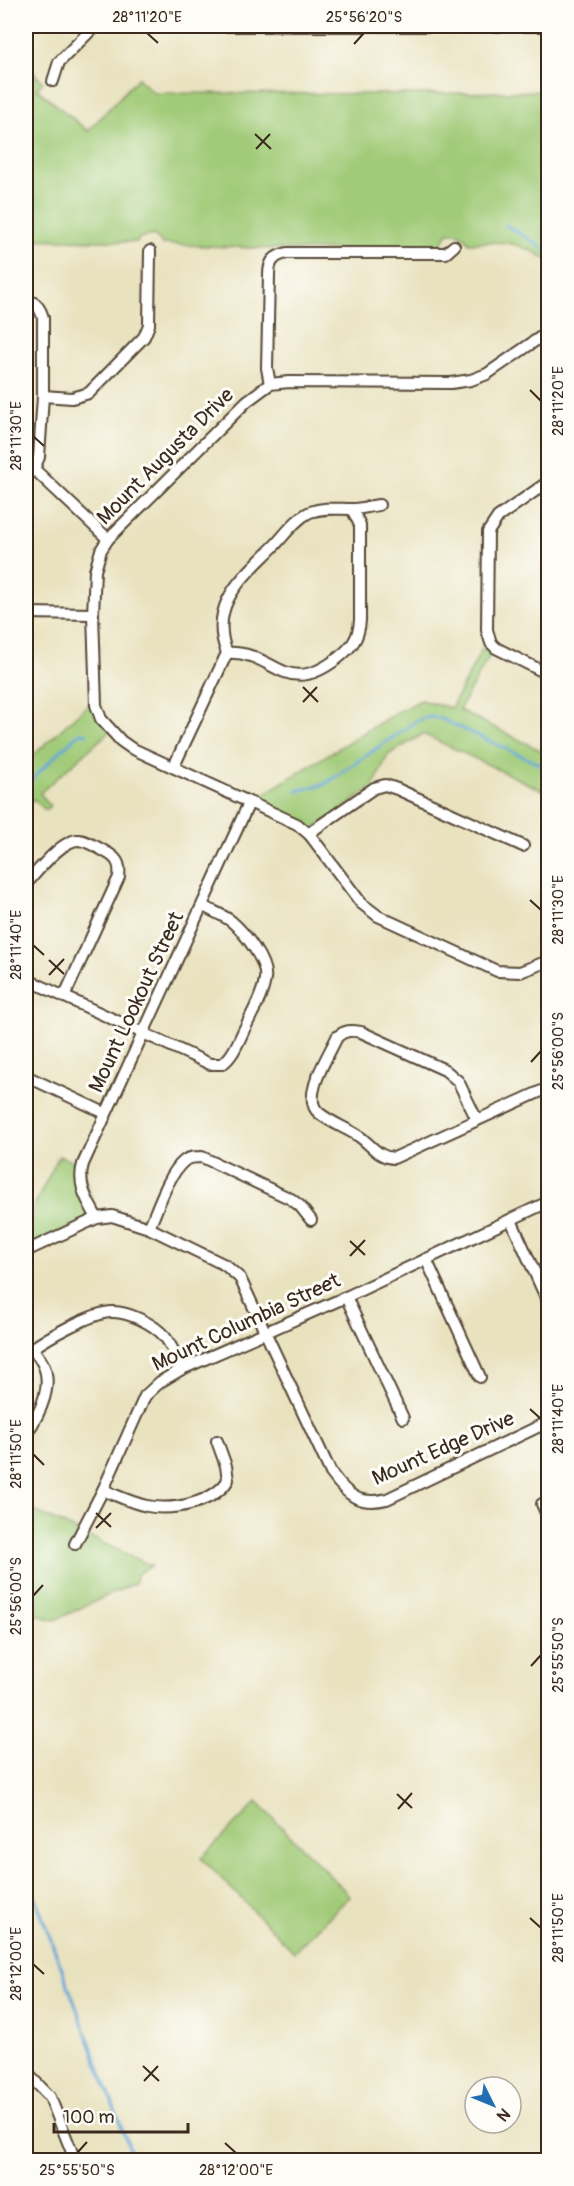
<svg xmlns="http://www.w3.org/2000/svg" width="574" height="2186" viewBox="0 0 574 2186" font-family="Pangolin,sans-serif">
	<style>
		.green { fill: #a1cb78; stroke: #6e7a4b; stroke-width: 1.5 }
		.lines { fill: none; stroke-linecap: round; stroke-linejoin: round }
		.stream { stroke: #61a6d7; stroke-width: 3 }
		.street-casing { stroke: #554636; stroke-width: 14 }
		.street { stroke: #fff; stroke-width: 10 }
		.ticks { fill: none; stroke: #3b2a1e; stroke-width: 2 }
		.labels { text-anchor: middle; stroke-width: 6; stroke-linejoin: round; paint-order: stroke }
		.street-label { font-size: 21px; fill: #3b2a1e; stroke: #fdfcf7 }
		.neatline { fill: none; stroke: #3b2a1e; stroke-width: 2 }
		.ticks-label { font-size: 15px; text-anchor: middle; fill: #3b2a1e }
	</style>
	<rect width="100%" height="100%" fill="#fdfcf7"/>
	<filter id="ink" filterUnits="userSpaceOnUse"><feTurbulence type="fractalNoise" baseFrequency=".0167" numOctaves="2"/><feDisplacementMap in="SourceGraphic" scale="12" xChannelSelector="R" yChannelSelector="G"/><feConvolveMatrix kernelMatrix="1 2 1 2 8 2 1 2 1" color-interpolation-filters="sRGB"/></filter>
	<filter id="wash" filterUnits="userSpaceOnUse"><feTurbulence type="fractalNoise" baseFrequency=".008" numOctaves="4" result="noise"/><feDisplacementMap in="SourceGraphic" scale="24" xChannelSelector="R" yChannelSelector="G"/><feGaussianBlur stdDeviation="1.35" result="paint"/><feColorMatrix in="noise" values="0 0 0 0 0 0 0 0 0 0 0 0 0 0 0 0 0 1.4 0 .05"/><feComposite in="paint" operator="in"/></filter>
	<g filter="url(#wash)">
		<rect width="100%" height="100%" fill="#e9e2bf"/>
		<g class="green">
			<path d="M 26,65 L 43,82 L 37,89 L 88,131 L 138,78 L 154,93 L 413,94 L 548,91 L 548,260 C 517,241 505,241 469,243 C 463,234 459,232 448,233 L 438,248 L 302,250 L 161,244 L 160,240 L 153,235 L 139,238 L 137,242 L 26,239 Z"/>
			<path d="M 488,638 L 495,646 L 459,710 L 548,754 L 548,793 L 423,734 L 388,755 L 373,787 L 313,830 L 254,800 L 399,711 L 421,700 L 451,708 Z"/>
			<path d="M 94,699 L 110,731 L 40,793 L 50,806 L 45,810 L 34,799 L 26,807 L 26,762 Z"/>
			<path d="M 59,1156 L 81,1164 L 96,1215 L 26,1250 L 26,1222 Z"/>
			<path d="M 26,1507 L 152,1566 L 138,1573 L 135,1583 L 55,1620 L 26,1612 Z"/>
			<path d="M 257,1802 L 350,1896 L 294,1952 L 201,1858 Z"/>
		</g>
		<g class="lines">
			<g class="stream">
				<path d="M 506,225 L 548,251"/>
				<path d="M 26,785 L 77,735 L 81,733 L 87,734"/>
				<path d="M 297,791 L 325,784 L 418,720 L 429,717 L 439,718 L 548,768"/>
				<path d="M 26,1874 L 134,2160"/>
			</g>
		</g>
	</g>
	<g filter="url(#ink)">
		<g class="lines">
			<defs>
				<g id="street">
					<path d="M 187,26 L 548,26"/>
					<path d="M 53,81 L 59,62 L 95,26"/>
					<path d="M 26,299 C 36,303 40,307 43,318 L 43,396 L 39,457 L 34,469 L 26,477"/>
					<path d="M 548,332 L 487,374 L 471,380 L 451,383 L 289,382 L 270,384 L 247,401 L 108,539 L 101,550 L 95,571 L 93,614 L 96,705 L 101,719 L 121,741 L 131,748 L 297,824 L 310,835 L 361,903 L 378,916 L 497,971 L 520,972 L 548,961"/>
					<path d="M 270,384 L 267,368 L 269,275 C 269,261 274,256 287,253 L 446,253 L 454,246"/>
					<path d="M 43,396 L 72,398 L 89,393 L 144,337 L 149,325 L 150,251"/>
					<path d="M 34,469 L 108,539"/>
					<path d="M 548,482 L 498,517 L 488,532 L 487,630 L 491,643 L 496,648 L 548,674"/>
					<path d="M 26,613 L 93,614"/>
					<path d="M 227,653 C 275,650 284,700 338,658 C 352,647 359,638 360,620 L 360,525 L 352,509"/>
					<path d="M 174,766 L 227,653 C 207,603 245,576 276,544 C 286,533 297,518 310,512 C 324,507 337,509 352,509 C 361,509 370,506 379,505"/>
					<path d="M 310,835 L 312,831 L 374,788 L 385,785 L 397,789 L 523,846"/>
					<path d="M 26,884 C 37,872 62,839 79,840 C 87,841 97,847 104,851 C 116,857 121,863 119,877 L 64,997"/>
					<path d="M 26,979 L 210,1064 L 222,1064 C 234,1056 239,1039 246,1026 C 253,1011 263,995 265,979 C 268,962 244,932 231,921 C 223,915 212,911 203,906"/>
					<path d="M 26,1076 L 105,1113"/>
					<path d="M 477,1120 L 458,1081 L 445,1070 L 361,1032 C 351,1030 345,1030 337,1037 C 329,1055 300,1098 319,1113 C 331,1123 347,1128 360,1137 C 371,1145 379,1158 394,1158 L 548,1088"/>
					<path d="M 97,1218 C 87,1200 77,1185 83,1164 L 249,803"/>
					<path d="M 511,1220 L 548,1302"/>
					<path d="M 149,1228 C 157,1210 169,1173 184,1161 C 189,1157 196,1157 202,1157 L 291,1199 L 300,1206 L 311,1220"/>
					<path d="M 26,1251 L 97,1218 L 112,1216 L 149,1228 L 225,1265 L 240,1278 L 331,1473 C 347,1495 359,1506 387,1499 L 548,1422"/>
					<path d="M 426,1259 L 480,1377"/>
					<path d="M 346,1297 L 403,1418"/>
					<path d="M 32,1349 C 48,1337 92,1313 111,1312 C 128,1311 154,1324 165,1337 C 172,1346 177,1358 182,1369"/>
					<path d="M 26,1434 C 40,1414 56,1382 40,1359 C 36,1353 33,1349 26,1347"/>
					<path d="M 103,1490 C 118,1496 132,1503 147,1506 C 173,1511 214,1503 228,1480 L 226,1466 L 217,1441"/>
					<path d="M 542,1504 L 548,1517"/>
					<path d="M 75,1544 L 103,1490 L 145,1396 L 160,1382 L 182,1369 L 346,1297 L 548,1202"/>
					<path d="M 26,2072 L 50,2097 L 75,2160"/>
				</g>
			</defs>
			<use href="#street" class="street-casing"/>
			<use href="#street" class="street"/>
		</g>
	</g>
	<path class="ticks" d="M 147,33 L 158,43M 354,44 L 364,33M 255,134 L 271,149M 256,149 L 270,134M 530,390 L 541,401M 33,436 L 44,446M 303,687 L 318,702M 303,702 L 317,687M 530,900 L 541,910M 33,945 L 44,955M 49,960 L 64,974M 49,975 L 64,959M 531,1062 L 541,1051M 350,1241 L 365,1255M 350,1256 L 365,1240M 530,1409 L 541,1419M 33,1454 L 44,1465M 96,1513 L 111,1527M 96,1528 L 111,1513M 33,1596 L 43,1585M 531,1666 L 541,1655M 397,1794 L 412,1808M 398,1809 L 412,1793M 530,1918 L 541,1928M 33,1964 L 44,1974M 143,2066 L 159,2081M 144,2081 L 158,2066M 225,2143 L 236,2153M 77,2153 L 87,2142"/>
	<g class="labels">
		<g class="street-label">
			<text transform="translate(165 456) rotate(-45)" y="7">Mount Augusta Drive</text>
			<text transform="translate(136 1002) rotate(-65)" y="7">Mount Lookout Street</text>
			<text transform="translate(246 1322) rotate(-25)" y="7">Mount Columbia Street</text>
			<text transform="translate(443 1448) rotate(-24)" y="7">Mount Edge Drive</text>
		</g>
	</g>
	<rect width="574" height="2186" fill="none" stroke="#fdfcf7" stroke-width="66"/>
	<g transform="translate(493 2105) rotate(133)"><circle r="28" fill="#fdfcf7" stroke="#afa8a0" stroke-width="1.5"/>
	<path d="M0-4.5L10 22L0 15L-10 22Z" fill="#1f6fb2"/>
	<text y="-9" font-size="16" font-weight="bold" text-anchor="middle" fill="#3b2a1e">N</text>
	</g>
	<path d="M54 2123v9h134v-9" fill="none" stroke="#3b2a1e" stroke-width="3"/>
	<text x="63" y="2123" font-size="18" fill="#3b2a1e" stroke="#fdfcf7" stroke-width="4.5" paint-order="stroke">100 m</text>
	<rect x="33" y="33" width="508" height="2120" class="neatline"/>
	<g class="ticks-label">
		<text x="147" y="22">28°11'20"E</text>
		<text x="364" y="22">25°56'20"S</text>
		<text transform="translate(558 401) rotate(-90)" y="5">28°11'20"E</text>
		<text transform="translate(16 436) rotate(-90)" y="5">28°11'30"E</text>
		<text transform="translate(558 910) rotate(-90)" y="5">28°11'30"E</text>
		<text transform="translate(16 945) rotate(-90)" y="5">28°11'40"E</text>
		<text transform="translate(558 1051) rotate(-90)" y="5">25°56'00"S</text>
		<text transform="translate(558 1419) rotate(-90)" y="5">28°11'40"E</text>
		<text transform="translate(16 1454) rotate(-90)" y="5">28°11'50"E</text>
		<text transform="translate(16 1596) rotate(-90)" y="5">25°56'00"S</text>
		<text transform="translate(558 1655) rotate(-90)" y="5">25°55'50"S</text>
		<text transform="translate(558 1928) rotate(-90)" y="5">28°11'50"E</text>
		<text transform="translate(16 1964) rotate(-90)" y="5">28°12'00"E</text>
		<text x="77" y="2175">25°55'50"S</text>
		<text x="236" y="2175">28°12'00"E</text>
	</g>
</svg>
